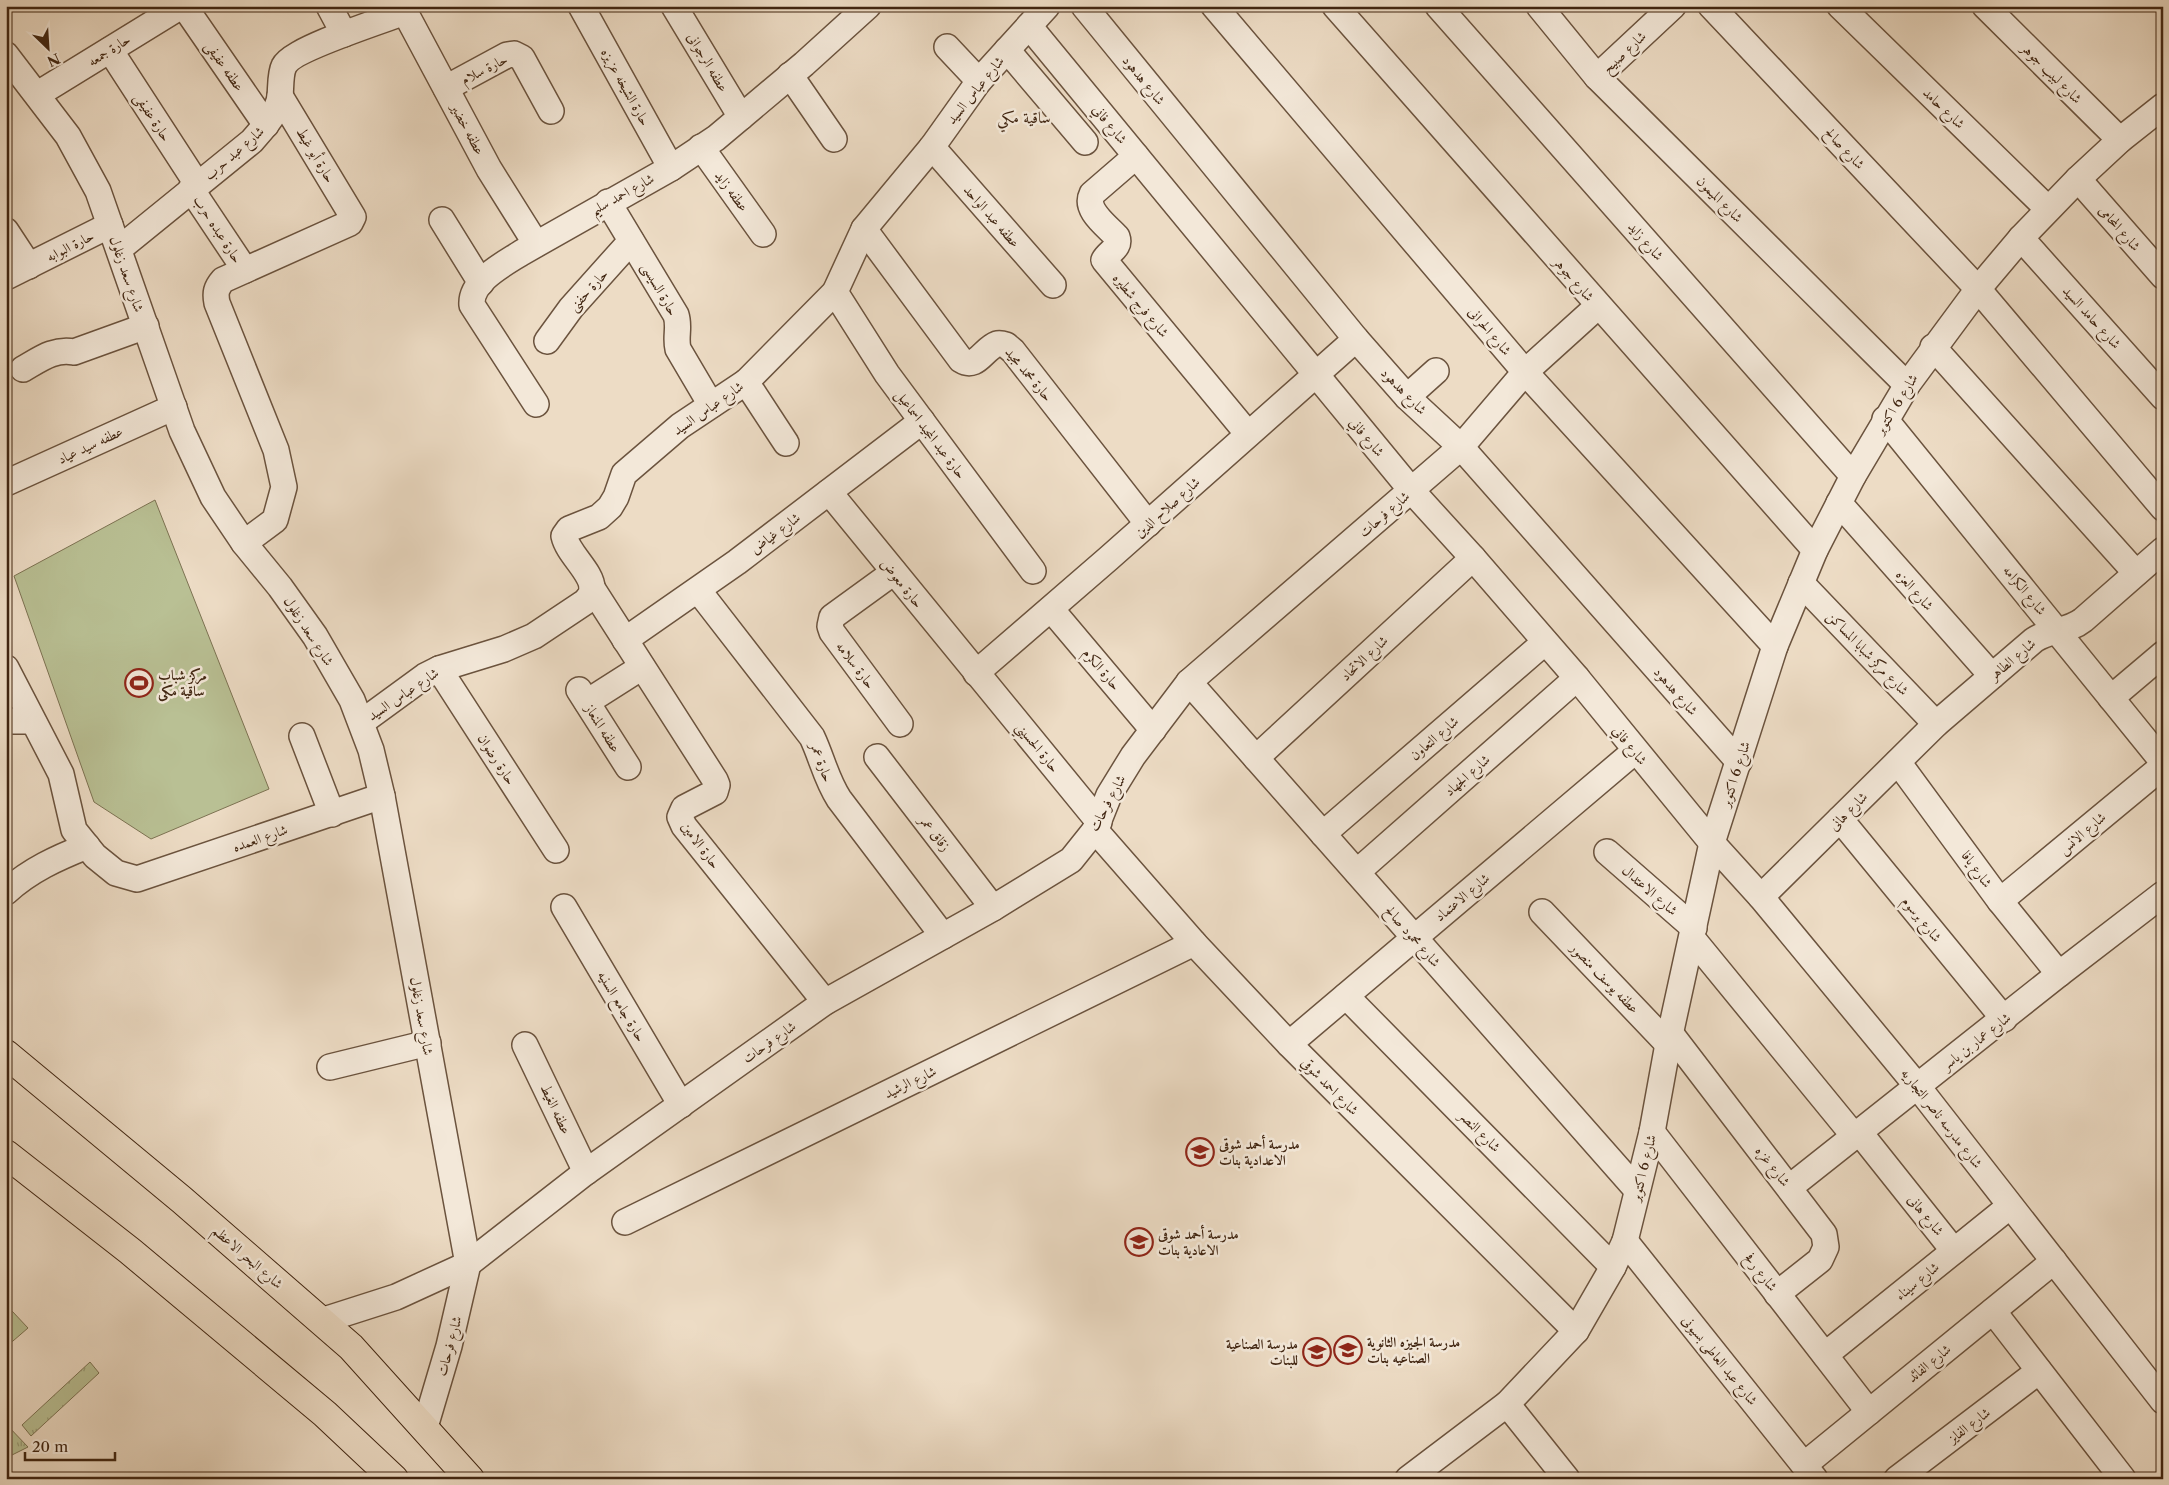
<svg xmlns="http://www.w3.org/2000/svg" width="2169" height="1485" viewBox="0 0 2169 1485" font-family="'Libre Caslon Text',Amiri,serif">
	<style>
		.grass { fill: url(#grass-tufts); stroke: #7c7252 }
		.garden { fill: #b9c094; stroke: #7c7252 }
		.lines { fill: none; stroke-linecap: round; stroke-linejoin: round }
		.minor-casing { stroke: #6b533e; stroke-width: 28 }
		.primary-casing { stroke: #402511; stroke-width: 30 }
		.minor { stroke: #f3e8d9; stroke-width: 25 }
		.primary { stroke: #eddcc5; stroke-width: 28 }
		.labels { text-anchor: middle; stroke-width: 5; stroke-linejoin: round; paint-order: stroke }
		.street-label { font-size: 14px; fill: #402511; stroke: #f3e8d9 }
		.poi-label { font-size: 14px; font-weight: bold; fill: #402511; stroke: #f3e8d9; text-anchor: start }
		.quarter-label { font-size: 16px; fill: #402511; stroke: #f3e8d9 }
	</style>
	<defs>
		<pattern id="grass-tufts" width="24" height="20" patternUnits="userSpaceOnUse" patternTransform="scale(1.25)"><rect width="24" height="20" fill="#b9c094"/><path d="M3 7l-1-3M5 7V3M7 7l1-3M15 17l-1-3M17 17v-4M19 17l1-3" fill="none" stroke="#989c77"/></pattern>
	</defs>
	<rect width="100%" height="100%" fill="#eddcc5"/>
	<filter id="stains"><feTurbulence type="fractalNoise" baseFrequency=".004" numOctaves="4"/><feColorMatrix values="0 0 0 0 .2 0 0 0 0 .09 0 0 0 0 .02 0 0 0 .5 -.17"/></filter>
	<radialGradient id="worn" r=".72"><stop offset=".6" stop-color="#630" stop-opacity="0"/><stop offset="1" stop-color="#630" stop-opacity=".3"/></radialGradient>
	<g class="grass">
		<path d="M 90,1362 L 99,1373 L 31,1436 L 22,1425 Z"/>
		<path d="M 6,1424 L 28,1447 L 6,1458 Z"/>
	</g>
	<g class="garden">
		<path d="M 155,500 L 269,789 L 151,839 L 94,802 L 14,576 Z"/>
		<path d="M 12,1311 L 28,1328 L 6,1347 L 6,1316 Z"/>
	</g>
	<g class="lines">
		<defs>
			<g id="minor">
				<path d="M 184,6 L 266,125"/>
				<path d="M 329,6 L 344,34"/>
				<path d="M 581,6 L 671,168"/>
				<path d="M 674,6 L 741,117"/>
				<path d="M 1084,6 L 1356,339 L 1407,397 L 1461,447 L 1739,762"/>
				<path d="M 1214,6 L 1525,372 L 1775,646"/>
				<path d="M 1335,6 L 1815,550"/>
				<path d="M 1438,6 L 1853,476"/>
				<path d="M 1539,6 L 1597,77 L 1907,385"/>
				<path d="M 1711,6 L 1978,289 L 2163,508"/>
				<path d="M 1840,6 L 2048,209"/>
				<path d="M 1985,6 L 2120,140"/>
				<path d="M 1029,26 L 1412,491 L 1473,558 L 1577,678 L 1712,843 L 1761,897 L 1918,1087 L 2163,1401"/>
				<path d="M 947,47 L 979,81"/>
				<path d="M 110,50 L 197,184"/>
				<path d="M 1007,50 L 1085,142"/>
				<path d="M 6,55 L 68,136 L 98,191 L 182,431 L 213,497 L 244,543 L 280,587 L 315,636 L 352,700 L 371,750 L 382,796 L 468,1264 L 449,1346 L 425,1427"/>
				<path d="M 790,75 L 834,139"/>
				<path d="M 1597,77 L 1673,6"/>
				<path d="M 446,88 L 507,55 L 514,54 L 522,58 L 551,111"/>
				<path d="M 38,94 L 181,6"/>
				<path d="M 701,147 L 763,234"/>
				<path d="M 932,147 L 1053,285"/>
				<path d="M 1136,156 L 1092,194 C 1084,210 1106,225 1117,237 C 1121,248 1109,251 1104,260 L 1248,434"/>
				<path d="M 2078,179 L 2163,276"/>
				<path d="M 191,189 L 245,270"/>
				<path d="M 608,202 L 676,315 C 680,327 675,337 678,349 L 711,405"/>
				<path d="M 442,220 L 481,283"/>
				<path d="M 864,229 L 961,360 C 977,370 983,349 997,344 C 1000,343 1003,344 1006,345 L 1013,351 L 1148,524"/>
				<path d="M 6,231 L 29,266"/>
				<path d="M 2021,238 L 2163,397"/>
				<path d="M 119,249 L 252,141 C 263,128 277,114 280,97 C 281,88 280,74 284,66 C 292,49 384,20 405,12 L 489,169 L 536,244"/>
				<path d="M 6,277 L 110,225"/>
				<path d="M 835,292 L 887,374 L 1033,571"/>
				<path d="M 547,341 L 571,308 L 631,241"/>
				<path d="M 1933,347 L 2136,573"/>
				<path d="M 23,369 C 39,360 54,348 74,352 L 146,326"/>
				<path d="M 746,382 L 786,443"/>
				<path d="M 1407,397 L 1436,371"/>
				<path d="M 536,404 L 472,305 C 470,281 504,264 521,253 L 671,168 L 716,138 L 804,64 L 868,6"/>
				<path d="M 1885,419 L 2163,762"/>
				<path d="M 6,483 L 174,407"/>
				<path d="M 829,492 L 1099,822"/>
				<path d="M 1839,503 L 1992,676"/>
				<path d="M 244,543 L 275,520 L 284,487 L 276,450 L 217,303 C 215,293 216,288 223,280 L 350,223 L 353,217 L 280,96"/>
				<path d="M 894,572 L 832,617 L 830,626 L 832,632 L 900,724"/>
				<path d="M 1801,583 L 1936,724"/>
				<path d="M 592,588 L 715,780 L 717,785 L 715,792 L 684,808 L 680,817 L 684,826 L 825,1002"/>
				<path d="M 698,590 L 812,737 C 822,758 826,779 839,799 L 943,936"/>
				<path d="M 1051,609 L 1153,730"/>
				<path d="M 625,640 L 737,562 L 922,421"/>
				<path d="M 6,668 L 61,774 L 74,830 L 95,856 L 116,873 L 137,879 L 382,796"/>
				<path d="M 439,669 L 556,850"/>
				<path d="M 976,673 L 1109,558 L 1356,339"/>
				<path d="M 1189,682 L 1637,1190"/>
				<path d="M 579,690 L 628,767"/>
				<path d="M 2111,698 L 2163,654"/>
				<path d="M 587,702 L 642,667"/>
				<path d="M 6,721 L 32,721"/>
				<path d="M 362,722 L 425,676 L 439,669 L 504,649 L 534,636 L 585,602 C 588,598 593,594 592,588 C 592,572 568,554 564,536 L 569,529 L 599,517 L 610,507 L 616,497 L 624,474 L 680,426 L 746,382 L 835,292 L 864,229 L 932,147 L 979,81 L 1047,6"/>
				<path d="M 302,736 L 332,814"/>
				<path d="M 877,757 L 993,908"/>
				<path d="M 1256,758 L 1473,558"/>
				<path d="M 1898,762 L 2000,901 L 2059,974"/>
				<path d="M 1840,819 L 2004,1019"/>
				<path d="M 1095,830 L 1194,943 L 1289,1044 L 1576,1331"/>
				<path d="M 1323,834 L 1545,642"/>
				<path d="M 1607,852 L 1694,928"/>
				<path d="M 1357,872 L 1577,678"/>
				<path d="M 6,892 C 30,870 57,858 87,846"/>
				<path d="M 1761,897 L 1936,724 L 2034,640 C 2050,629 2068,632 2083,620 L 2163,550"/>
				<path d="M 2000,901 L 2163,766"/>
				<path d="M 564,907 L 681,1105"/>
				<path d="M 1542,912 L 1668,1044"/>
				<path d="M 1692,938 L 1855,1137"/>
				<path d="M 1346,996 L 1613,1267"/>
				<path d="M 1671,1034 L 1824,1234 L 1826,1247 L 1820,1260 L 1777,1294"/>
				<path d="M 1289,1044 L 1635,751"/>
				<path d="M 525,1045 L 586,1172"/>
				<path d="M 330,1067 L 428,1043"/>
				<path d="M 1652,1132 L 1869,1412"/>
				<path d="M 1860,1133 L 1954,1251"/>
				<path d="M 1790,1187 L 2059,974 L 2163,894"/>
				<path d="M 625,1222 L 1194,943"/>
				<path d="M 1625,1241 L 1815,1479"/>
				<path d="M 1993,1311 L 2123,1479"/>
				<path d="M 321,1321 L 396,1297 L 468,1264 L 586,1172 L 825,1002 L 993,908 L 1071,860 L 1095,830 L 1109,795 L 1133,756 L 1189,682 L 1461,447 L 1525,372 L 1598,306"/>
				<path d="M 1825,1355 L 2010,1206"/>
				<path d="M 1507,1404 L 1567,1479"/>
				<path d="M 1804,1465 L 2054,1261"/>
				<path d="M 1408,1479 L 1507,1404 L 1576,1331 L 1613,1267 L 1625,1241 L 1652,1132 L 1668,1044 L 1712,843 L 1775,646 L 1815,550 L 1853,476 L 1907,385 L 1978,289 L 2021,238 L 2078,179 L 2120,140 L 2163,106"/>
				<path d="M 1897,1479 L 2039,1371"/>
			</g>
			<g id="primary">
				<path d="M 6,1054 L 182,1200 L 351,1347 L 470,1479"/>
				<path d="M 6,1154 L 130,1251 L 325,1414 L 394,1479"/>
			</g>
		</defs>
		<use href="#minor" class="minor-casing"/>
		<use href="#primary" class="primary-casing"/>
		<use href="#minor" class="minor"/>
		<use href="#primary" class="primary"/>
	</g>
	<defs>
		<symbol id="stadium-ring" viewBox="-11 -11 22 22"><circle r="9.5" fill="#f3e8d9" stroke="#8f2418" stroke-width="1.5"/><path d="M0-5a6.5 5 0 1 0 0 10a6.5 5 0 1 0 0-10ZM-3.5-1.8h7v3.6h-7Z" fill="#8f2418"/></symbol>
		<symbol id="school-ring" viewBox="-11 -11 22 22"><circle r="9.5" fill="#f3e8d9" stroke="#8f2418" stroke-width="1.5"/><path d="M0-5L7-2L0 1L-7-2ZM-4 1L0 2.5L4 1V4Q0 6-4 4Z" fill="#8f2418"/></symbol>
	</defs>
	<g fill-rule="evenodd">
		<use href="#stadium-ring" x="123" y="667" width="32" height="32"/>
		<use href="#school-ring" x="1184" y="1136" width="32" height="32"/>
		<use href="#school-ring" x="1123" y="1226" width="32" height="32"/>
		<use href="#school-ring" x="1332" y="1334" width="32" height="32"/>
		<use href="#school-ring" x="1301" y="1336" width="32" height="32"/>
	</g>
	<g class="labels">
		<g class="street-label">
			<text transform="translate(109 50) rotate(-32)" y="5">حارة جمعه</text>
			<text transform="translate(1624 52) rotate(-43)" y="5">شارع صبيح</text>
			<text transform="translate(708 62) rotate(59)" y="5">عطفه الرجوانى</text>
			<text transform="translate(225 66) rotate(55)" y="5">عطفه عفيفى</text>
			<text transform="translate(484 69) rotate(-27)" y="5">حارة سلام</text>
			<text transform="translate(2052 73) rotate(45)" y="5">شارع لبيب جوهر</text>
			<text transform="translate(1144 80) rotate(51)" y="5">شارع هدهود</text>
			<text transform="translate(626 87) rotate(61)" y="5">حارة الشيخه عزيزه</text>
			<text transform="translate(975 90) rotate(-51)" y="5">شارع عباس السيد</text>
			<text transform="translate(1944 108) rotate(44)" y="5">شارع حامد</text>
			<text transform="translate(153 117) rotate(57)" y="5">حارة عفيفى</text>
			<text transform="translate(1110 124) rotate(51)" y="5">شارع فاني</text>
			<text transform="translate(468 129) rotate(62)" y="5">عطفه خضير</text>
			<text transform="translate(1845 148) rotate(47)" y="5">شارع صالح</text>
			<text transform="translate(234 153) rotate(-41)" y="5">شارع عبد حرب</text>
			<text transform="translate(316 155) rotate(59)" y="5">حارة أبو غيط</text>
			<text transform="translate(732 191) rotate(54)" y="5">عطفه زايد</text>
			<text transform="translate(622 194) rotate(-29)" y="5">شارع احمد سليم</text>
			<text transform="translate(1720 199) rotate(45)" y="5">شارع الميمون</text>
			<text transform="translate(992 216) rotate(49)" y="5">عطفه عبد الواحد</text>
			<text transform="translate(2120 228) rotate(49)" y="5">شارع المحامى</text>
			<text transform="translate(218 229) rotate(57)" y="5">حارة عبده حرب</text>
			<text transform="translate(1646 241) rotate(49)" y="5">شارع زايد</text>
			<text transform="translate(70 246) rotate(-27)" y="5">حارة البوابه</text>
			<text transform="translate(127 274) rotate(71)" y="5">شارع سعد زغلول</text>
			<text transform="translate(1574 279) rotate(49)" y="5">شارع جوهر</text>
			<text transform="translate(660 289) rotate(60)" y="5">حارة السيسى</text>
			<text transform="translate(588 290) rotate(-48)" y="5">حارة حفنى</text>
			<text transform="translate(1141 305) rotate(50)" y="5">شارع فرج شطيره</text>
			<text transform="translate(2092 317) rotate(48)" y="5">شارع حامد السيد</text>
			<text transform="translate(1490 331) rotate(50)" y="5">شارع الحرانى</text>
			<text transform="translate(1029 374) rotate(50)" y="5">حارة محمد مجيد</text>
			<text transform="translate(1404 391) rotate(46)" y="5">شارع هدهود</text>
			<text transform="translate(1896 404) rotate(-58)" y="5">شارع 6 اكتوبر</text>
			<text transform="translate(708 408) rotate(-35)" y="5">شارع عباس السيد</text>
			<text transform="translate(931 434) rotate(53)" y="5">حارة عبد المجيد اسماعيل</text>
			<text transform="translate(1367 437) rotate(50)" y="5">شارع فاني</text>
			<text transform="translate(90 445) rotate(-25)" y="5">عطفه سيد عياد</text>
			<text transform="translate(1167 507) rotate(-42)" y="5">شارع صلاح الدين</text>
			<text transform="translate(1384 514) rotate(-41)" y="5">شارع فرحات</text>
			<text transform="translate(775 533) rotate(-37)" y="5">شارع غياض</text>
			<text transform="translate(902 583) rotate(51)" y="5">حارة معوض</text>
			<text transform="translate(1915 590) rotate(49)" y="5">شارع العزه</text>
			<text transform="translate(2025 590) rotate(51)" y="5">شارع الكرامه</text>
			<text transform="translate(309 631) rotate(57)" y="5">شارع سعد زغلول</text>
			<text transform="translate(1868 653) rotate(46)" y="5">شارع مركز شبابا المساكن</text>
			<text transform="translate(1364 658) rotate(-43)" y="5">شارع الاتحاد</text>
			<text transform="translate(2012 659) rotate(-40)" y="5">شارع الطاهر</text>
			<text transform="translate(856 665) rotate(53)" y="5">حارة سلامه</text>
			<text transform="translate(1102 669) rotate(50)" y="5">حارة الكرم</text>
			<text transform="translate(1676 691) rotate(49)" y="5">شارع هدهود</text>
			<text transform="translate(403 694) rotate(-34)" y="5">شارع عباس السيد</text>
			<text transform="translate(603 728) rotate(58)" y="5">عطفه المنعاز</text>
			<text transform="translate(1434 738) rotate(-41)" y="5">شارع التعاون</text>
			<text transform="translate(1630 745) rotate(51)" y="5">شارع فاني</text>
			<text transform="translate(1038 747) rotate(51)" y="5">حارة الحسيني</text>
			<text transform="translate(497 759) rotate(57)" y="5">حارة رضوان</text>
			<text transform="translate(822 762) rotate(70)" y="5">حارة عمر</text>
			<text transform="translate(1735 774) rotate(-72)" y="5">شارع 6 اكتوبر</text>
			<text transform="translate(1467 775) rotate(-41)" y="5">شارع الجهاد</text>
			<text transform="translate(1107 803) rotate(-62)" y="5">شارع فرحات</text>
			<text transform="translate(1848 811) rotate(-45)" y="5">شارع هانى</text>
			<text transform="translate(935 833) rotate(52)" y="5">زقاق عمر</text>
			<text transform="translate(2082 833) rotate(-40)" y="5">شارع الانس</text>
			<text transform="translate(260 838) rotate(-19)" y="5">شارع العمده</text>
			<text transform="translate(701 845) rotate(53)" y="5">حارة الامين</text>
			<text transform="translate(1977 869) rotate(54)" y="5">شارع يافا</text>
			<text transform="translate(1650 890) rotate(41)" y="5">شارع الاعتدال</text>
			<text transform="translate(1462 897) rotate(-40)" y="5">شارع الاعتماد</text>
			<text transform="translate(1922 919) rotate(51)" y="5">شارع برسوم</text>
			<text transform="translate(1413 936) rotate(49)" y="5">شارع محمود صالح</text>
			<text transform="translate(1605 978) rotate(46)" y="5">عطفه يوسف منصور</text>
			<text transform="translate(622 1006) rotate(59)" y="5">حارة جامع السنيه</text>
			<text transform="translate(422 1016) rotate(80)" y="5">شارع سعد زغلول</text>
			<text transform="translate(1976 1041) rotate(-38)" y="5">شارع عمار بن ياسر</text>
			<text transform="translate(769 1042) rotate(-35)" y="5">شارع فرحات</text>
			<text transform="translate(910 1082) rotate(-26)" y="5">شارع الرشيد</text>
			<text transform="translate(1330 1086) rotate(45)" y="5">شارع احمد شوقي</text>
			<text transform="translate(556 1109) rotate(65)" y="5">عطفه الغيط</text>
			<text transform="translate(1942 1118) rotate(52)" y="5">شارع مدرسه ناصر التجاريه</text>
			<text transform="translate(1480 1131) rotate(45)" y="5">شارع النصر</text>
			<text transform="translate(1773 1166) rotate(52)" y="5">شارع غزه</text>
			<text transform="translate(1643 1168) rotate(-76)" y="5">شارع 6 اكتوبر</text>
			<text transform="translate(1926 1215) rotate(51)" y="5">شارع هانى</text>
			<text transform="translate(248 1257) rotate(41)" y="5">شارع البحر الاعظم</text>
			<text transform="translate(1761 1272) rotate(52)" y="5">شارع رفح</text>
			<text transform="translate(1917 1281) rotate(-39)" y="5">شارع سيناء</text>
			<text transform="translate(449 1346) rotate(-75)" y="5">شارع فرحات</text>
			<text transform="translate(1720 1360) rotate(51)" y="5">شارع عبد العاطى بسيونى</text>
			<text transform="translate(1929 1363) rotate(-39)" y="5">شارع الفائد</text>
			<text transform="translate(1969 1425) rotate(-37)" y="5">شارع الفايز</text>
		</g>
		<g class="poi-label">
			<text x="158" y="680">مركز شباب<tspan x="158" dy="16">ساقية مكى</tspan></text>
			<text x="1219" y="1149">مدرسة أحمد شوقى<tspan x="1219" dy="16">الاعدادية بنات</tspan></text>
			<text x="1158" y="1239">مدرسة أحمد شوقى<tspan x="1158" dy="16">الاعادية بنات</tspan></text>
			<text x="1367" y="1347">مدرسة الجيزه الثانوية<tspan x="1367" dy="16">الصناعيه بنات</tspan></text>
			<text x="1298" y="1349" text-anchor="end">مدرسة الصناعية<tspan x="1298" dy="16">للبنات</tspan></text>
		</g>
		<g class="quarter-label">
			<text x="1024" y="123">ساقية مكي</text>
		</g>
	</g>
	<rect width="2169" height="1485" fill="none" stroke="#eddcc5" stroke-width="25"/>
	<rect x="8" y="8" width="2154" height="1470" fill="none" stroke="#402511" stroke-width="2.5"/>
	<rect x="12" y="12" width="2144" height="1460" fill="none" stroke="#402511"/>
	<g transform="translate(48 48) rotate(155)" stroke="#f3e8d9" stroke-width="4" paint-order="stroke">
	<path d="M0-4L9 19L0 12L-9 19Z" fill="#402511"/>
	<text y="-8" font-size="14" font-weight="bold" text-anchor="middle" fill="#402511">N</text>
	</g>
	<path d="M25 1452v8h90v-8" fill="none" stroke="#402511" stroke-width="2.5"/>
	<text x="32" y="1452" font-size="15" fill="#402511" stroke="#f3e8d9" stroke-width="4" paint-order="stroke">20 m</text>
	<rect width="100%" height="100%" filter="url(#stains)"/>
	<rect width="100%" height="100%" fill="url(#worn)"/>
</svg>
